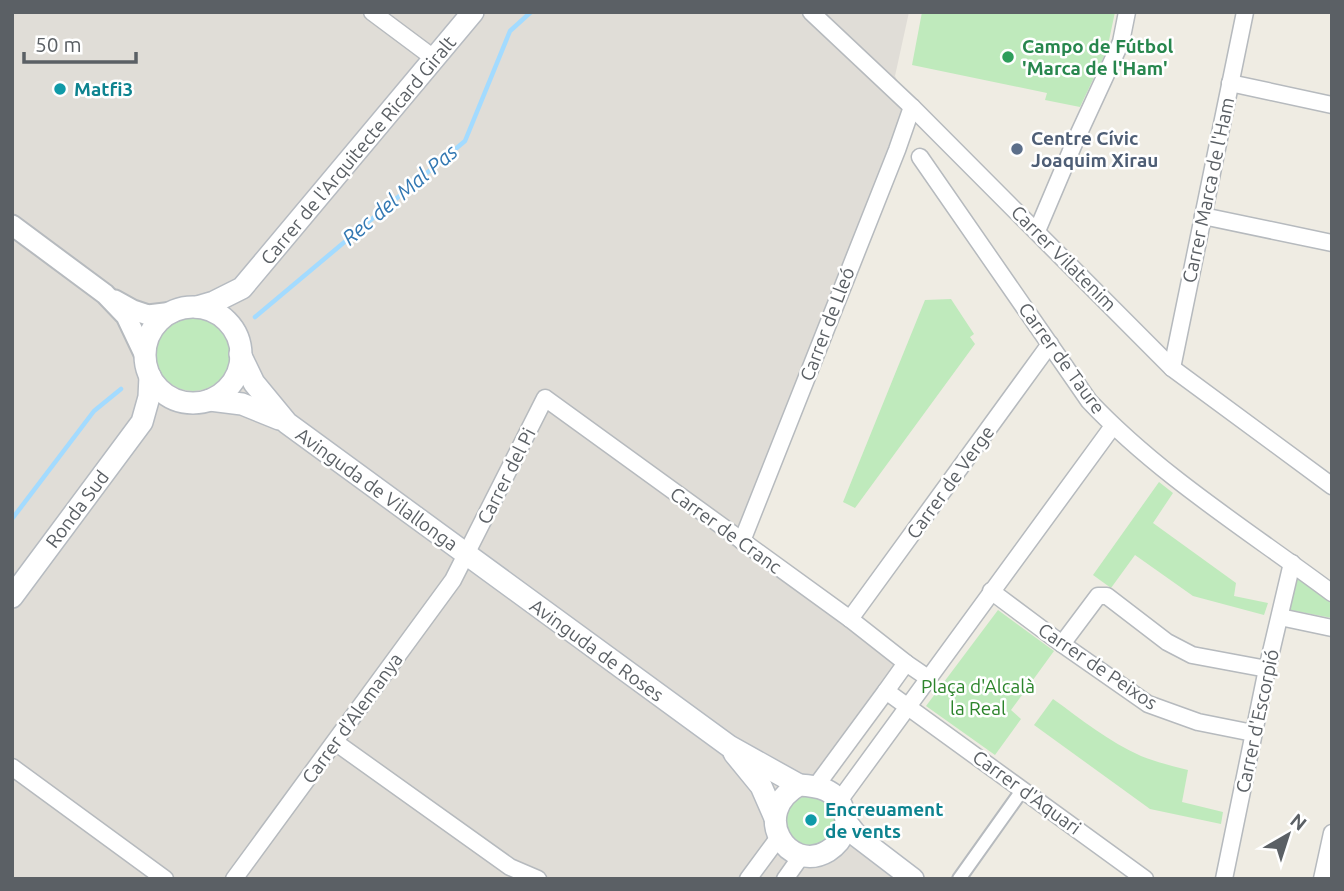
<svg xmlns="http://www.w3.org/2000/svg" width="1344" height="891" viewBox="0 0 1344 891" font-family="Ubuntu,sans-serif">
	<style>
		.industrial { fill: #e0ddd7 }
		.green { fill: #bfeabc }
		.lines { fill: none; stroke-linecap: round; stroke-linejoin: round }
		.stream { stroke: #a3dbff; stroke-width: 4.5 }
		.pedestrian-casing { stroke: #b6babe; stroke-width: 16 }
		.minor-casing { stroke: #b6babe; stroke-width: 19 }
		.tertiary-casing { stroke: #b6babe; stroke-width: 23 }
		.secondary-casing { stroke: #b6bbc1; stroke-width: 24 }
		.pedestrian { stroke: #fff; stroke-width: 12 }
		.minor { stroke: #fff; stroke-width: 16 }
		.tertiary { stroke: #fff; stroke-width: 19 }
		.secondary { stroke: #fff; stroke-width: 21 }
		.leisure-dot { fill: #2e9e5b; stroke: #fff; stroke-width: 2.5 }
		.culture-dot { fill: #0f9aa8; stroke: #fff; stroke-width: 2.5 }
		.service-dot { fill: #5c6f8a; stroke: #fff; stroke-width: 2.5 }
		.labels { text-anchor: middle; stroke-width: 5; stroke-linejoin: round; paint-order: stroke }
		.leisure-label { font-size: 19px; font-weight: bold; fill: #27864d; stroke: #fff; text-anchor: start }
		.culture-label { font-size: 19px; font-weight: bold; fill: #0d838f; stroke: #fff; text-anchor: start }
		.service-label { font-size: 19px; font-weight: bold; fill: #4e5e75; stroke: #fff; text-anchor: start }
		.street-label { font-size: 19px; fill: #5b6065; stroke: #fff }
		.park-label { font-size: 19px; fill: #2c842b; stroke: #fff }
		.water-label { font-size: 21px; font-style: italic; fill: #3378b2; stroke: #fff }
	</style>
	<rect width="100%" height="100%" fill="#efece3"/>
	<path class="industrial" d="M 12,12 L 909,12 L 895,76 L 912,107 L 743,540 L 908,663 L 807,803 L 920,879 L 12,879 Z"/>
	<g class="green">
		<path d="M 922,12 L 1115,12 L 1107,50 L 1080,107 L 1045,100 L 1047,93 L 912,65 Z"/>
		<path d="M 951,299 L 974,334 L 970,337 L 975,344 L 855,508 L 843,502 L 925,300 Z"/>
		<circle cx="193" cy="354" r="37"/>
		<path d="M 1159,482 L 1173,493 L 1153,523 L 1236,583 L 1234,596 L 1268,603 L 1264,615 L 1193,596 L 1135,555 L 1111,588 L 1093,575 Z"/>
		<path d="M 1298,578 L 1332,603 L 1332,618 L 1290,610 L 1296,580 Z"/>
		<path d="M 998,610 L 1054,651 L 1011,710 L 1021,719 L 995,755 L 926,706 Z"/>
		<path d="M 1053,699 C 1081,719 1109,742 1141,756 C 1156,762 1172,766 1188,770 L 1182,802 L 1223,812 L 1221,824 L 1150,809 L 1034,725 Z"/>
		<circle cx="810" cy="821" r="25"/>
	</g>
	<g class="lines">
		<g class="stream">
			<path d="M 255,317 L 465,141 L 510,31 L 531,12"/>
			<path d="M 12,519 L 94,411 L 121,389"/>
		</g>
		<defs>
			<path id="pedestrian" d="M 959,879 L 1023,789"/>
			<g id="minor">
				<path d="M 372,12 L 435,59"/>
				<path d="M 811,12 L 912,107 L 1172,368 L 1332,486"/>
				<path d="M 1230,83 L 1332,105"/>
				<path d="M 920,157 L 1089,401 C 1160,476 1249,531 1332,593"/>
				<path d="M 1203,216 L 1332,243"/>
				<path d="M 1037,231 L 1073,146 L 1121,42 L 1127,12"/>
				<path d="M 1172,368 L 1245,12"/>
				<path d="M 742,541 L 897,150 L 912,107"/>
				<path d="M 991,591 L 1062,644 L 1148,704 L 1198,722 L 1253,733"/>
				<path d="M 1280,617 L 1332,628"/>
				<path d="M 850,619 L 1050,344"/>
				<path d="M 1062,644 L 1098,596 L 1107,596 L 1167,642 L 1192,655 L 1267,669"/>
				<path d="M 928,678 L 906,663 L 886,691 L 1145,879"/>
				<path d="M 335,742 L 510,867 L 538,879"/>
				<path d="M 12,767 L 165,879"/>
				<path d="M 816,786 L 886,691"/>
				<path d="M 839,801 L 1113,426"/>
				<path d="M 234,879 L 453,580 L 545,398 L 850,619 L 906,663"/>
				<path d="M 748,879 L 779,837"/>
				<path d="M 785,879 L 802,855"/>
				<path d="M 1224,879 L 1267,669 L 1292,563"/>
				<path d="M 1322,879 L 1332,833"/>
			</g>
			<g id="tertiary">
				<path d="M 12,225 L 105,294 L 126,316 L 145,356"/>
				<path d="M 115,300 L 133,310 L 148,315 L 173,312"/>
			</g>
			<g id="secondary">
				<path d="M 197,307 L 214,302 L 242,288 L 473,12"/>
				<circle cx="193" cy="355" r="48"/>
				<path d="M 240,354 L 254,383 L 287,423 L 729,746 L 799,785"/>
				<path d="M 210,400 L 242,404 L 279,419"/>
				<path d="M 12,597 L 142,422 L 149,397 L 150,376"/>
				<path d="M 734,753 L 761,786 L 775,818"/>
				<path d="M 799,785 C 818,786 836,789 843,809 C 846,817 847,822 845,830 C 842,839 836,846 828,851 C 788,875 749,813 799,785 Z"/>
				<path d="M 847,823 L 858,837 L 913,879"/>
			</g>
		</defs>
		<use href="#pedestrian" class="pedestrian-casing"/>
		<use href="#minor" class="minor-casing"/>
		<use href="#tertiary" class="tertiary-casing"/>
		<use href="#secondary" class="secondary-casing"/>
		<use href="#pedestrian" class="pedestrian"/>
		<use href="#minor" class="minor"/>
		<use href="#tertiary" class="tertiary"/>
		<use href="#secondary" class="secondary"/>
	</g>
	<circle class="leisure-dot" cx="1008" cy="57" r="7"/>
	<g class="culture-dot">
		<circle cx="60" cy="89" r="7"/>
		<circle cx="811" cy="820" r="7"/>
	</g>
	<circle class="service-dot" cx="1017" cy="149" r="7"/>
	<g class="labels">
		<g class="leisure-label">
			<text x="1022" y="53">Campo de Fútbol<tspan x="1022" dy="22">'Marca de l'Ham'</tspan></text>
		</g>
		<g class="culture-label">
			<text x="74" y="96">Matfi3</text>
			<text x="825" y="816">Encreuament<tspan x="825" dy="22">de vents</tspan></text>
		</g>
		<g class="service-label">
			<text x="1031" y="145">Centre Cívic<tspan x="1031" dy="22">Joaquim Xirau</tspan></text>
		</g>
		<g class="street-label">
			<text transform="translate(358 150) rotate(-50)" y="7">Carrer de l'Arquitecte Ricard Giralt</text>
			<text transform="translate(1208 190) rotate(-78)" y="7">Carrer Marca de l'Ham</text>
			<text transform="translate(1064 258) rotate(45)" y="7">Carrer Vilatenim</text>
			<text transform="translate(827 324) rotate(-69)" y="7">Carrer de Lleó</text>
			<text transform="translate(1062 358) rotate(54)" y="7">Carrer de Taure</text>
			<text transform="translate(506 476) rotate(-63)" y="7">Carrer del Pi</text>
			<text transform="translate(950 482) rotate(-54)" y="7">Carrer de Verge</text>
			<text transform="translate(377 489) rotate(36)" y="7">Avinguda de Vilallonga</text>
			<text transform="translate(77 509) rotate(-53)" y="7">Ronda Sud</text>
			<text transform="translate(726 530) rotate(36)" y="7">Carrer de Cranc</text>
			<text transform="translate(597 650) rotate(36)" y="7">Avinguda de Roses</text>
			<text transform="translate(1098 666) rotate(34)" y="7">Carrer de Peixos</text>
			<text transform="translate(352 718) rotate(-54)" y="7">Carrer d'Alemanya</text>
			<text transform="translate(1257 721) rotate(-78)" y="7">Carrer d'Escorpió</text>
			<text transform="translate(1027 792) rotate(36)" y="7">Carrer d'Aquari</text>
		</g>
		<g class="park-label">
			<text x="978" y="693">Plaça d'Alcalà<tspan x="978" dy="22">la Real</tspan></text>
		</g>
		<g class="water-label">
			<text transform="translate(400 195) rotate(-40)" y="7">Rec del Mal Pas</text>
		</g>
	</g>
	<rect width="1344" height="891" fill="none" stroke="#5b6065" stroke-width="28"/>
	<g transform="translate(1288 835) rotate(39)" stroke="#ffffff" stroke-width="5" paint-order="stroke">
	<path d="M0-5L12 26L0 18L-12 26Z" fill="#5b6065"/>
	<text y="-10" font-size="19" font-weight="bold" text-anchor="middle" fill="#5b6065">N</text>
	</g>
	<path d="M24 52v10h112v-10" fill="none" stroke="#5b6065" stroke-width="3.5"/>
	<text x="35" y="52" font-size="21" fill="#5b6065" stroke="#ffffff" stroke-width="5" paint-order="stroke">50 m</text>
</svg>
